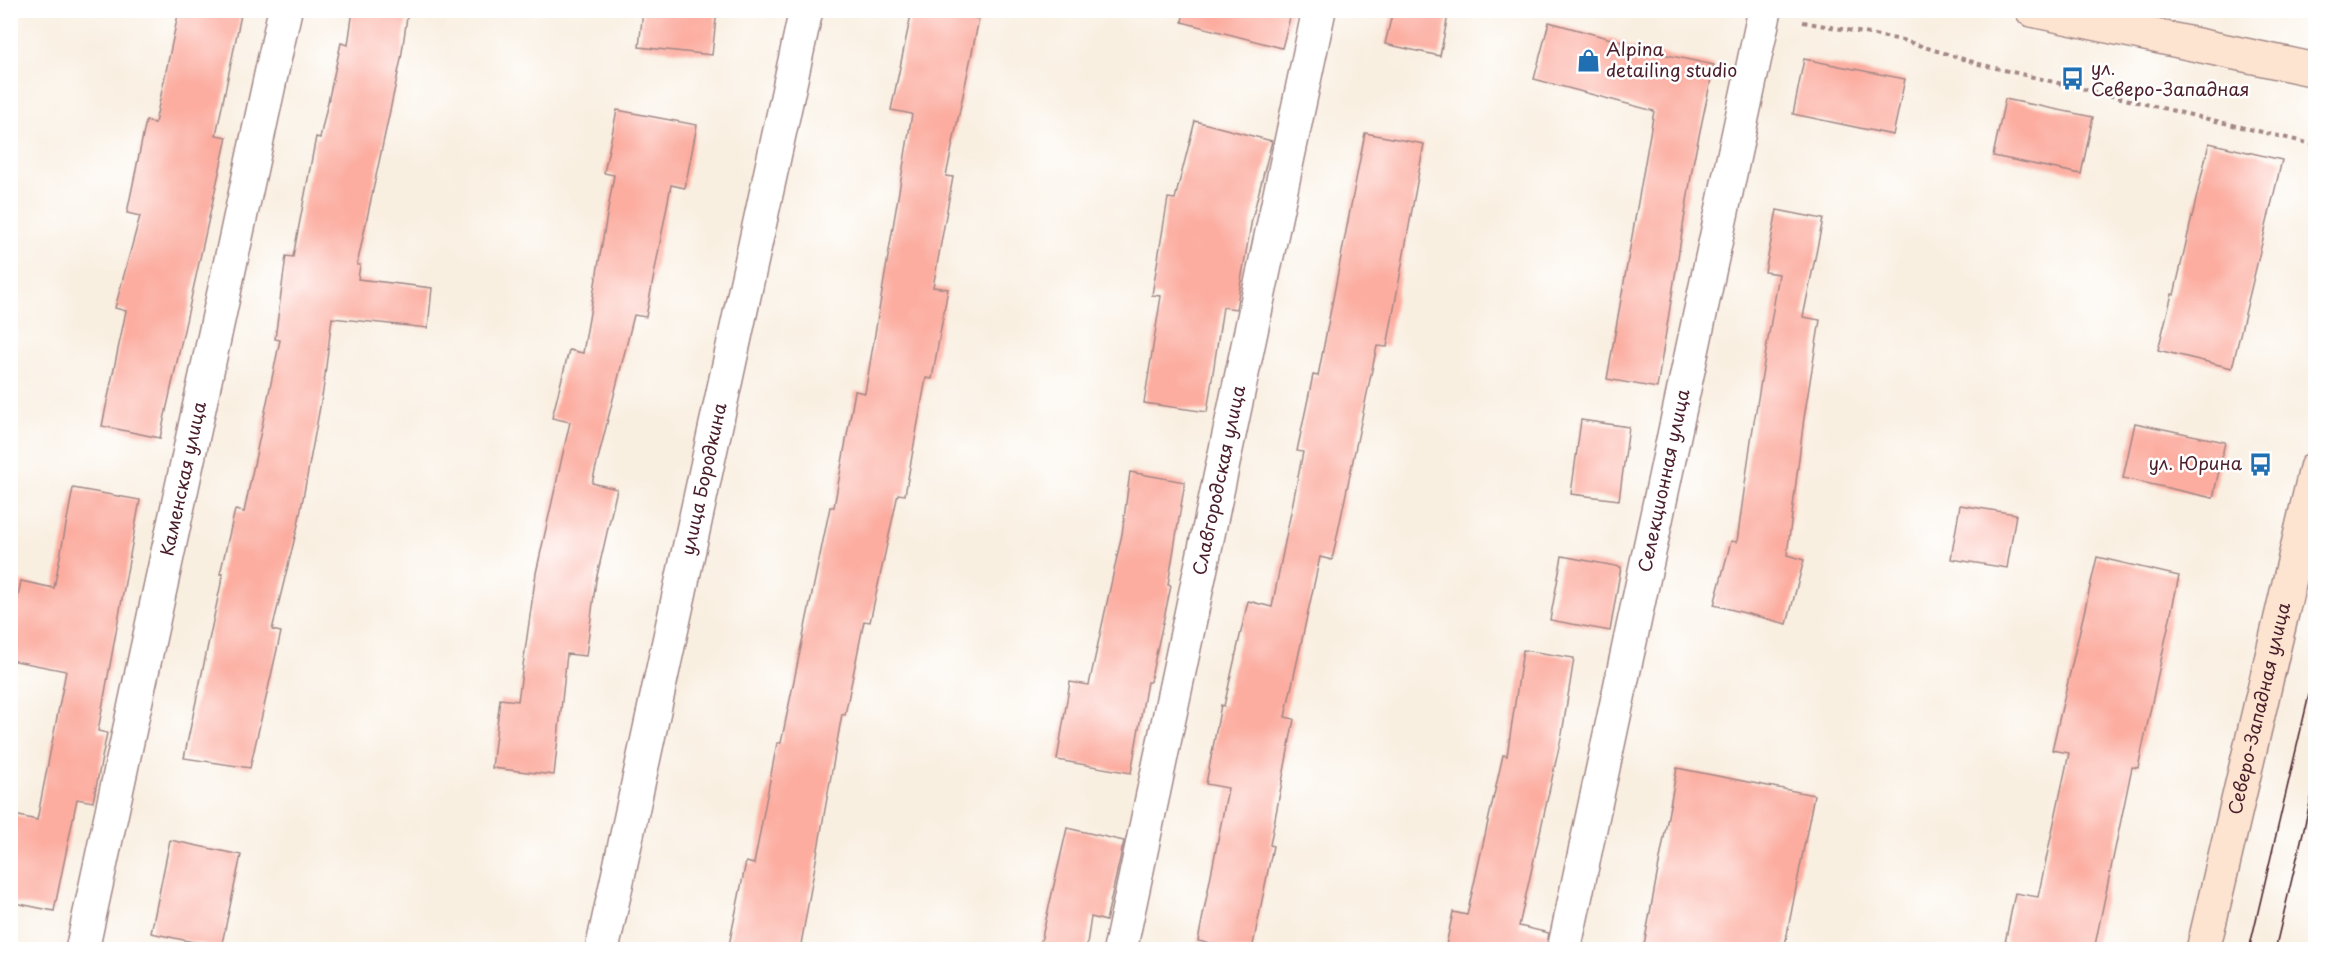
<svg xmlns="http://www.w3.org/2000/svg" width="2326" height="960" viewBox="0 0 2326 960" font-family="'Playpen Sans',sans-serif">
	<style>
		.building { fill: #fcada0 }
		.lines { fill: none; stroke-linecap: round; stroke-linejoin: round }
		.street-casing { stroke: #a28786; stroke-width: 36 }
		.secondary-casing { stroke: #a28786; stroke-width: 36 }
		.path { stroke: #a28786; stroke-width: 4; stroke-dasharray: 4.5 4.5; stroke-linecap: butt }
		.street { stroke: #fff; stroke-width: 33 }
		.secondary { stroke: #fde4d1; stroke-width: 33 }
		.tram { stroke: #4a1f2b; stroke-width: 1.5 }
		.labels { text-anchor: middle; stroke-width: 5; stroke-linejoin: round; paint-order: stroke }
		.poi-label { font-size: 18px; fill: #4a1f2b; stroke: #fff; text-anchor: start }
		.street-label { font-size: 18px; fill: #4a1f2b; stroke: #fff }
	</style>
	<rect width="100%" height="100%" fill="#fff"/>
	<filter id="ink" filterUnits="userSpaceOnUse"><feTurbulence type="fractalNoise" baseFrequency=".0167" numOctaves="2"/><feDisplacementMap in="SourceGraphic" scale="12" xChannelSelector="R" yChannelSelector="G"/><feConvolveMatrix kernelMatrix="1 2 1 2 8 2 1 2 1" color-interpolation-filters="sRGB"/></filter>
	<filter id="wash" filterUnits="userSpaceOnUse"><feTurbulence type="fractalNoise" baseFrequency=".008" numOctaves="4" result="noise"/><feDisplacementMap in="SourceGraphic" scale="24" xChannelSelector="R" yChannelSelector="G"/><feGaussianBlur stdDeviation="1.35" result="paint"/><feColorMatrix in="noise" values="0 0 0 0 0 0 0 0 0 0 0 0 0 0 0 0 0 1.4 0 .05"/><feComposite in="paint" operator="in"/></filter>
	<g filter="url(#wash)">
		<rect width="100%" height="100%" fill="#f9efe1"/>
		<g id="blocks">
			<g class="building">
				<path d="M 179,10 L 242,10 L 216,135 L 227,137 L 160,438 L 102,426 L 126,311 L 115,308 L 140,216 L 127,213 L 146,121 L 155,123 Z"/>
				<path d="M 353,10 L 408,10 L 401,59 L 357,265 L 360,265 L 358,279 L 432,288 L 428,328 L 332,318 L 323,391 L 298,525 L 272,630 L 281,632 L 250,768 L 184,758 L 223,574 L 220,574 L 235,510 L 244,512 L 280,340 L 275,339 L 286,256 L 293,257 L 316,137 L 320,138 L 341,43 L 348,45 Z"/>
				<path d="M 643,10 L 717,10 L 712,55 L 639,47 Z"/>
				<path d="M 912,10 L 938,10 L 979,19 L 946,176 L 953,177 L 933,287 L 948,289 L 932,379 L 926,378 L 905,495 L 898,494 L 870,622 L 864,621 L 845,715 L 842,714 L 800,950 L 728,950 L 746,862 L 754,864 L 777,743 L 781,743 L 830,507 L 834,507 L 855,391 L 865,393 L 912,114 L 891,110 Z"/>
				<path d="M 1184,10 L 1292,10 L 1282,48 L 1182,22 Z"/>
				<path d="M 1393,10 L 1449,10 L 1440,56 L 1385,44 Z"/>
				<path d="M 1549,22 L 1626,43 L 1625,46 L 1714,65 L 1693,164 L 1657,388 L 1607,379 L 1654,111 L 1534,79 Z"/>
				<path d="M 1804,59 L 1905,79 L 1893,135 L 1793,114 Z"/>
				<path d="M 2005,99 L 2093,117 L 2081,174 L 1993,156 Z"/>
				<path d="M 617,110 L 697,125 L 685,188 L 671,185 L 646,317 L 634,315 L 592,483 L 617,489 L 596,580 L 586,656 L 567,654 L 554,775 L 492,768 L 500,699 L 518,701 L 536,573 L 570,422 L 552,418 L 569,350 L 583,353 L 614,175 L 604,173 Z"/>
				<path d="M 1195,121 L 1272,141 L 1252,219 L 1236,309 L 1223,307 L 1207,412 L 1144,403 L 1161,296 L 1152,295 L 1168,198 L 1175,199 Z"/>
				<path d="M 1365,133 L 1424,144 L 1387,347 L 1377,346 L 1332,560 L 1320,557 L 1285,717 L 1294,719 L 1270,845 L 1273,846 L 1252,950 L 1242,950 L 1198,941 L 1228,788 L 1206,784 L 1221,705 L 1224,706 L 1248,601 L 1272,607 L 1303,452 L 1297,451 L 1313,375 L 1318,376 Z"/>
				<path d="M 2209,143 L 2282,160 L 2232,368 L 2158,350 L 2172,294 L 2174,295 Z"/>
				<path d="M 1777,210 L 1823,219 L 1803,317 L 1820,320 L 1804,418 L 1787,555 L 1804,560 L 1787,624 L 1714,605 L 1731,541 L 1737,542 L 1751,440 L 1779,274 L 1765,272 Z"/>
				<path d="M 1581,420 L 1629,427 L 1619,500 L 1571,494 Z"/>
				<path d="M 2135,423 L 2225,442 L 2213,498 L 2123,478 Z"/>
				<path d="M 1130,472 L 1185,482 L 1168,585 L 1171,586 L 1150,682 L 1147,682 L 1131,773 L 1057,760 L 1070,682 L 1089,685 L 1122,534 Z"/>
				<path d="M 73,488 L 140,500 L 98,731 L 107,733 L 93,802 L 77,799 L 54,911 L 10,902 L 10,814 L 37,820 L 66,671 L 10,660 L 10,638 L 21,581 L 54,588 Z"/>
				<path d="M 1960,505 L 2016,514 L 2007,568 L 1951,559 Z"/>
				<path d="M 1562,556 L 1621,567 L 1610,631 L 1550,620 Z"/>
				<path d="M 2097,557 L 2179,576 L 2138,768 L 2132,767 L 2094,950 L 2039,950 L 2005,943 L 2015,893 L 2038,897 L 2069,753 L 2052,750 Z"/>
				<path d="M 1523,650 L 1574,658 L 1562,734 L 1519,926 L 1549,933 L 1546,950 L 1445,950 L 1453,912 L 1467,915 L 1503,755 L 1507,756 Z"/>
				<path d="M 1677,768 L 1814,795 L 1784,950 L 1643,950 Z"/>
				<path d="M 1067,828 L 1124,841 L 1106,921 L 1091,917 L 1086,950 L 1039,950 Z"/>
				<path d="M 170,840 L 241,855 L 221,948 L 151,933 Z"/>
			</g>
		</g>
	</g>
	<g filter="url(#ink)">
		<use href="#blocks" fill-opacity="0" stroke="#a28786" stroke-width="1.5"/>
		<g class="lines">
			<defs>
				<g id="street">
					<path id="s1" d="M 82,950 L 285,10"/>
					<path id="s2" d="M 602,950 L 806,10"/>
					<path id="s3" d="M 1120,950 L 1319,10"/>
					<path id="s4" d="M 1564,950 L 1765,10"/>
				</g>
				<g id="secondary">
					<path d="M 2032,10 L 2316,70"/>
					<path id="s5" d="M 2203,950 L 2316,468"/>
				</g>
			</defs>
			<use href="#street" class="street-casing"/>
			<use href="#secondary" class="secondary-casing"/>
			<path class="path" d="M 1803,22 L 1902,40 L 1979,64 L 2316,145"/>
			<use href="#street" class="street"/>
			<use href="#secondary" class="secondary"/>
			<g class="tram">
				<path d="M 2249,950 L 2316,665"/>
				<path d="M 2275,950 L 2316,778"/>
			</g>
		</g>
	</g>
	<defs>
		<symbol id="shop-bare" viewBox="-9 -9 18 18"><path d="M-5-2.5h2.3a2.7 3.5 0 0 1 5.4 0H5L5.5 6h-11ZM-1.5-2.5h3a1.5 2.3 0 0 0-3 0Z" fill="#1f6fb2" stroke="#fff" stroke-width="2.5" paint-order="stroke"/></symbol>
		<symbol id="bus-bare" viewBox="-9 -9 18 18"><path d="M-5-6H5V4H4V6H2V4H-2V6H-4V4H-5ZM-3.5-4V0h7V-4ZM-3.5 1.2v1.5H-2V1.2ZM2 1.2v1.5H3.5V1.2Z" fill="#1f6fb2" stroke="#fff" stroke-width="2.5" paint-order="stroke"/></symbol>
	</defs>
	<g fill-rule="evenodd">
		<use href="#shop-bare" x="1572" y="44" width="33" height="33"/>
		<use href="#bus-bare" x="2056" y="62" width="33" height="33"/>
		<use href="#bus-bare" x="2244" y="448" width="33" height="33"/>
	</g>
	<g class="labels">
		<g class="poi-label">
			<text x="1606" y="56">Alpina<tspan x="1606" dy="21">detailing studio</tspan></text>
			<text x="2091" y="75">ул.<tspan x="2091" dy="21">Северо-Западная</tspan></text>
			<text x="2242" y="470" text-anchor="end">ул. Юрина</text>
		</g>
		<g class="street-label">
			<text dy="6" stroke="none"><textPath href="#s1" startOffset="482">Каменская улица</textPath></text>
			<text dy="6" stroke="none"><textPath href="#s2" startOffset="482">улица Бородкина</textPath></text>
			<text dy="6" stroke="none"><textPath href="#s3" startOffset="480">Славгородская улица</textPath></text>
			<text dy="6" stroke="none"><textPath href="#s4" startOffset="480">Селекционная улица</textPath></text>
			<text dy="6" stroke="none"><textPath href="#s5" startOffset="248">Северо-Западная улица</textPath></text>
		</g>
	</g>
	<rect width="2326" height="960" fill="none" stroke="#fff" stroke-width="36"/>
</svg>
